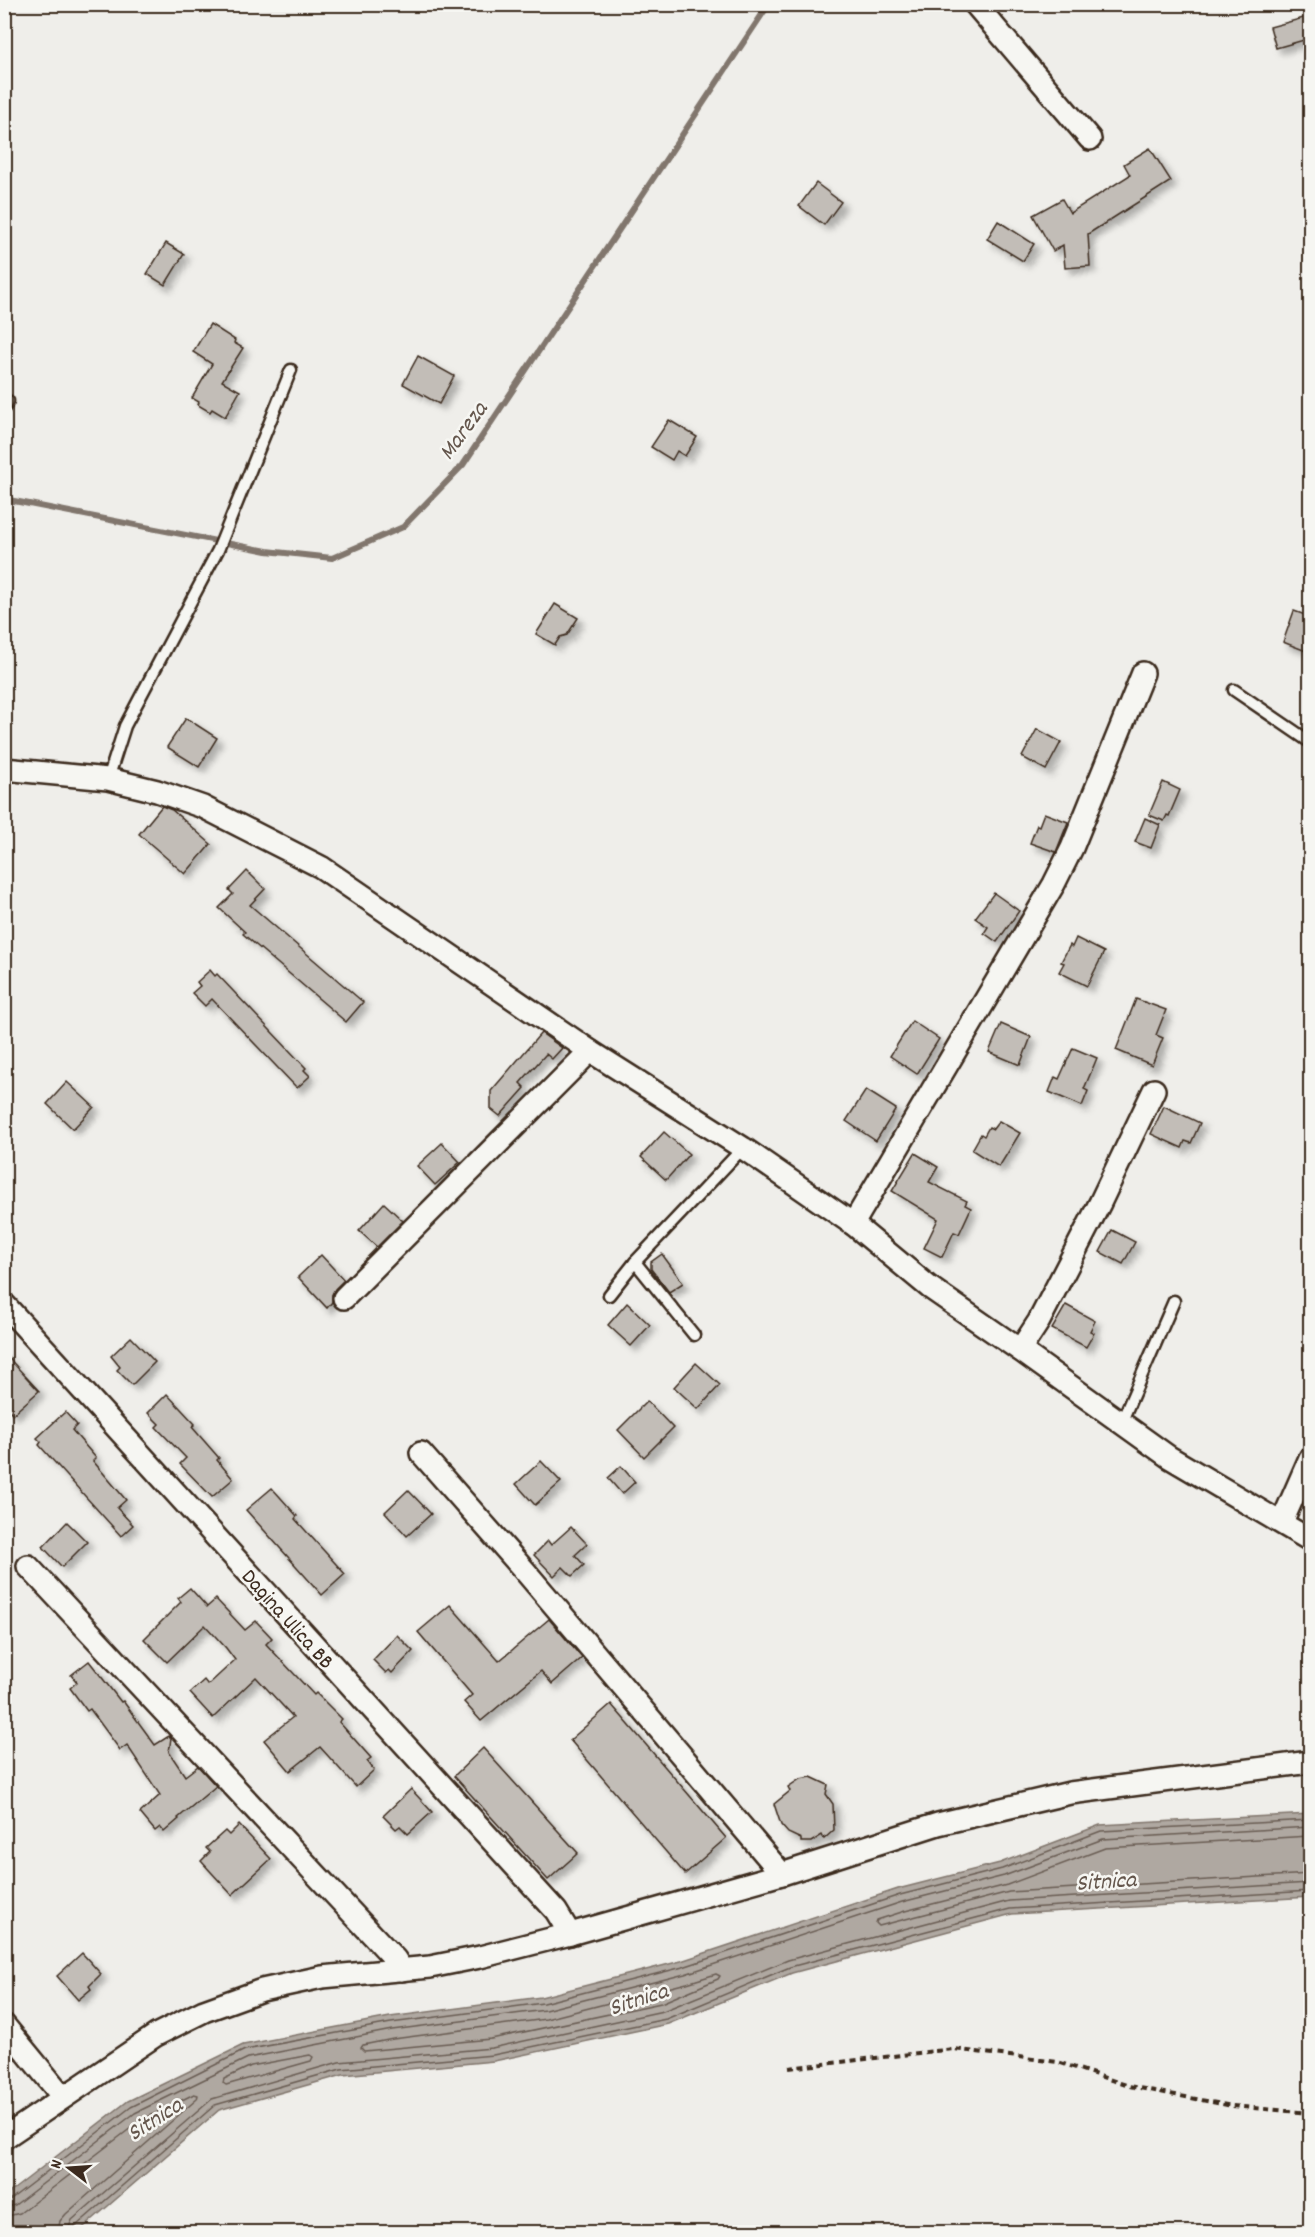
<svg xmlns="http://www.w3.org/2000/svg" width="1315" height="2237" viewBox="0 0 1315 2237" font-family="Dekko,sans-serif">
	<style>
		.water { fill: #afa8a1; stroke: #81766d; stroke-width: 1.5 }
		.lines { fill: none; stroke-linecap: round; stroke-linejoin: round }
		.shore { stroke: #695c52; stroke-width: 1.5 }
		.stream { stroke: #81766d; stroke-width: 6 }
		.building { fill: #c2bdb7; stroke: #3b2a1e; stroke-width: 1.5; filter: url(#shadow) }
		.service-casing { stroke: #3b2a1e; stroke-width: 15 }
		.minor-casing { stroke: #3b2a1e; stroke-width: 26 }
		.path { stroke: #3b2a1e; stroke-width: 4; stroke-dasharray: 6 4.5; stroke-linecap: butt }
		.service { stroke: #f6f6f2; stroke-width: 10 }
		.minor { stroke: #f6f6f2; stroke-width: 21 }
		.labels { text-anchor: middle; stroke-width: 5; stroke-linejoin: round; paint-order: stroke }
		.street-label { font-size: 22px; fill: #3b2a1e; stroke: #f6f6f2 }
		.water-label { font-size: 24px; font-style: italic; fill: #64564c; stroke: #f6f6f2 }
	</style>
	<defs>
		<filter id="shadow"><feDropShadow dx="5.5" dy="5.5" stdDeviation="3" flood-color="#0004"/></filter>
	</defs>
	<rect width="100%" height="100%" fill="#efeeea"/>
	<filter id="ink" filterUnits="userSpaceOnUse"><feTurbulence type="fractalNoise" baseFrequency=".0167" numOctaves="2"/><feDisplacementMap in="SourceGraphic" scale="12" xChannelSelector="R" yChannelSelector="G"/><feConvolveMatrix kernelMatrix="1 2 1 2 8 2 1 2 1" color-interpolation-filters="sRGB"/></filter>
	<g filter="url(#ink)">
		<path class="water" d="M 1310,1814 L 1310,1897 L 1012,1914 L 792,1973 L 668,2024 L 494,2061 L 343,2075 L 219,2110 L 78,2232 L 5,2232 L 5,2196 L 128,2101 L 243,2045 L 390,2017 L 541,1997 L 681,1961 L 898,1889 L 1000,1863 L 1100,1825 Z"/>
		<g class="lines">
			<g class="shore">
				<path d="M 1310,1836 L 1105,1848 L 1007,1885 L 905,1911 L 877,1920 L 876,1923 L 879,1926 L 1009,1892 L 1310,1874"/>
				<path d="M 716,1974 L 720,1976 L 718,1979 L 661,2003 L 491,2039 L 364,2051 L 361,2048 L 363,2045 L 393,2039 L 546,2019 L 687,1983 Z"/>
				<path d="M 310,2055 L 313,2057 L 311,2061 L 226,2085 L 223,2083 L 224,2079 L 251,2066 Z"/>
				<path d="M 4,2201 L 11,2199 L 131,2107 L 245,2050 L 391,2023 L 543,2003 L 683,1967 L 900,1895 L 1002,1869 L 1101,1831 L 1310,1820"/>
				<path d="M 4,2208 L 15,2205 L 135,2113 L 248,2058 L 392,2030 L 545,2010 L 685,1974 L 902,1902 L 1004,1876 L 1103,1839 L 1310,1827"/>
				<path d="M 4,2217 L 20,2213 L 140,2121 L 194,2094 L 198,2095 L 197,2099 L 66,2214 L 60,2221 L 58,2232"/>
				<path d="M 67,2232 L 72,2220 L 212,2099 L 339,2062 L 492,2048 L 663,2011 L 788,1960 L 1009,1901 L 1310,1883"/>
				<path d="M 75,2232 L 77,2225 L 215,2105 L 341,2069 L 493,2055 L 666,2019 L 790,1967 L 1010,1909 L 1310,1891"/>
			</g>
			<path class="stream" d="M 4,499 L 267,551 L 332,558 L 403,527 L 463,465 L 769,4"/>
		</g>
		<g class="building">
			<path d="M 1311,16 L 1311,38 L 1276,48 L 1270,27 Z"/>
			<path d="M 1150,148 L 1171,181 L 1088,234 L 1090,266 L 1065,268 L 1063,245 L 1053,251 L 1033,215 L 1062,199 L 1070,213 L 1130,175 L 1124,164 Z"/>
			<path d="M 816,183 L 841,202 L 824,225 L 799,206 Z"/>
			<path d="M 998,221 L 1034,244 L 1023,261 L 987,239 Z"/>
			<path d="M 166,243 L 184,254 L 165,285 L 147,274 Z"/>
			<path d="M 210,324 L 235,340 L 234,343 L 243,348 L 222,381 L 240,391 L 225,417 L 212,409 L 210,412 L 198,405 L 199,402 L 192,398 L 212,364 L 193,352 Z"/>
			<path d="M 418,356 L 454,376 L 439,404 L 403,384 Z"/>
			<path d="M 669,420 L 697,437 L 685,456 L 677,451 L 672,460 L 651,447 Z"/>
			<path d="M 555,604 L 578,618 L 567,635 L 560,637 L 555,645 L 536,634 Z"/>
			<path d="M 1294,611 L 1311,617 L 1311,653 L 1283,642 Z"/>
			<path d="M 186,718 L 217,738 L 199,767 L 167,747 Z"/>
			<path d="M 1037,729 L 1061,742 L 1046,770 L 1022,757 Z"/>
			<path d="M 1163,782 L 1180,790 L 1169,816 L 1167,815 L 1164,821 L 1149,815 Z"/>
			<path d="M 162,806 L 172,810 L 211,844 L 185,874 L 139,834 Z"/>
			<path d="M 1044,813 L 1068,822 L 1056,852 L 1030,843 L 1037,825 L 1039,826 Z"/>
			<path d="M 1145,818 L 1160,825 L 1151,848 L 1135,842 Z"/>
			<path d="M 247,871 L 265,889 L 250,905 L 363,1002 L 346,1022 L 243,934 L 245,932 L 219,908 L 233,894 L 229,890 Z"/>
			<path d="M 994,893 L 1019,911 L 997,942 L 984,933 L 988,927 L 975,918 Z"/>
			<path d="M 1076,938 L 1104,952 L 1087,986 L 1059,972 L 1064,963 L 1061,962 L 1070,945 L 1072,947 Z"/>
			<path d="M 210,970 L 215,976 L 217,974 L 306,1068 L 304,1070 L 310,1076 L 297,1088 L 212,999 L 205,1006 L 192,993 L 200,986 L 197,982 Z"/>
			<path d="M 1136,999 L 1166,1010 L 1156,1035 L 1163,1038 L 1152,1065 L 1116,1050 Z"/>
			<path d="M 912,1021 L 939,1039 L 917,1074 L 890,1056 Z"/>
			<path d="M 1001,1024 L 1031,1037 L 1020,1065 L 989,1052 Z"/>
			<path d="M 541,1033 L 562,1048 L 552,1059 L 546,1054 L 520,1083 L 525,1088 L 500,1116 L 491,1109 L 491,1091 Z"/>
			<path d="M 1073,1048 L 1097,1058 L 1084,1089 L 1088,1091 L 1082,1106 L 1049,1092 L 1055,1077 L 1059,1079 Z"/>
			<path d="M 67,1082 L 94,1107 L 73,1129 L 47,1104 Z"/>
			<path d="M 866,1090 L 896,1109 L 876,1141 L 846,1121 Z"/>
			<path d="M 1164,1106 L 1200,1123 L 1191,1143 L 1185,1141 L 1182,1148 L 1151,1134 Z"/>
			<path d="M 999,1121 L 1020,1133 L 999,1167 L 972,1150 L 981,1134 L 984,1136 L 989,1127 L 993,1129 Z"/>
			<path d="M 664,1132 L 689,1154 L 666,1180 L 641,1157 Z"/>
			<path d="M 442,1143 L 460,1162 L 435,1185 L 417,1166 Z"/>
			<path d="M 915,1153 L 938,1167 L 929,1182 L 967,1201 L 965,1205 L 971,1208 L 959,1234 L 954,1232 L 942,1257 L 924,1248 L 938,1219 L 892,1191 Z"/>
			<path d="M 384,1203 L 403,1221 L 377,1247 L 359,1231 Z"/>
			<path d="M 1112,1230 L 1135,1242 L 1123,1264 L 1100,1252 Z"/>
			<path d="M 662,1254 L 683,1283 L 669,1292 L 651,1269 L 651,1262 Z"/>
			<path d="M 321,1255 L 344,1280 L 335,1289 L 332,1295 L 332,1302 L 327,1308 L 298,1277 Z"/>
			<path d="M 627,1303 L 650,1325 L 631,1346 L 608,1325 Z"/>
			<path d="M 1066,1305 L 1095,1321 L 1090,1331 L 1094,1333 L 1086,1347 L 1052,1329 Z"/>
			<path d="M 131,1337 L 155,1362 L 132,1385 L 117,1370 L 120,1367 L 111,1356 Z"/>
			<path d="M 4,1353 L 39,1391 L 13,1414 L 4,1405 Z"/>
			<path d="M 696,1363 L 720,1385 L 698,1409 L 674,1387 Z"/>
			<path d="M 167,1394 L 195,1424 L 192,1427 L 219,1458 L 217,1460 L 233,1479 L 212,1497 L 180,1464 L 186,1458 L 156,1427 L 159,1424 L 148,1413 Z"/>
			<path d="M 647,1401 L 673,1428 L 644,1457 L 618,1430 Z"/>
			<path d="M 65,1412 L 77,1425 L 72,1430 L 96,1458 L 93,1461 L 126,1500 L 117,1508 L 133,1525 L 121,1536 L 39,1445 L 41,1442 L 37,1438 Z"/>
			<path d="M 541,1461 L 561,1482 L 535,1505 L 516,1484 Z"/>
			<path d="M 621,1466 L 635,1482 L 622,1494 L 608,1478 Z"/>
			<path d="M 272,1488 L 297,1516 L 295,1519 L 345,1574 L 322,1595 L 246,1510 Z"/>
			<path d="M 408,1490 L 431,1514 L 407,1536 L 385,1512 Z"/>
			<path d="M 67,1522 L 87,1542 L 62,1567 L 43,1547 Z"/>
			<path d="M 571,1527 L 587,1544 L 575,1555 L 584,1565 L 572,1576 L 563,1567 L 554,1576 L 534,1555 L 548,1541 L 551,1545 Z"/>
			<path d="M 190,1588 L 207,1607 L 216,1599 L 245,1630 L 256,1621 L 272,1638 L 266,1644 L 314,1695 L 316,1693 L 342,1719 L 339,1722 L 371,1758 L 367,1761 L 374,1770 L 356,1787 L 320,1747 L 290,1771 L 264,1740 L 293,1717 L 256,1677 L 213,1718 L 190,1693 L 204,1680 L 208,1685 L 235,1660 L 226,1648 L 205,1625 L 167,1662 L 144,1639 L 181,1602 L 178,1598 Z"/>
			<path d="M 450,1605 L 499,1661 L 549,1619 L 582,1658 L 552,1684 L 541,1671 L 481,1721 L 464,1702 L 472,1695 L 418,1632 Z"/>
			<path d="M 397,1635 L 413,1651 L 392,1673 L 389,1670 L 386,1673 L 373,1660 Z"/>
			<path d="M 89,1661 L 121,1702 L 123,1701 L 155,1745 L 169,1736 L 171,1738 L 169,1752 L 185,1776 L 198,1766 L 216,1786 L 178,1818 L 179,1819 L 164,1832 L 160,1827 L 155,1831 L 140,1813 L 160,1795 L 127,1745 L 120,1750 L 90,1709 L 87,1711 L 70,1688 L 77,1682 L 71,1675 Z"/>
			<path d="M 611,1704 L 726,1838 L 685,1874 L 570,1740 Z"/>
			<path d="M 483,1748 L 578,1853 L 548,1880 L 454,1776 Z"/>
			<path d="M 811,1777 L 828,1785 L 826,1794 L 833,1804 L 834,1830 L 824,1839 L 822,1835 L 811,1842 L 801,1842 L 801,1839 L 788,1833 L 781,1825 L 774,1804 L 790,1791 L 788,1787 L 800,1779 Z"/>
			<path d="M 411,1789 L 432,1812 L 408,1834 L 400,1826 L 396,1829 L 383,1816 Z"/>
			<path d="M 239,1825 L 271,1859 L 232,1895 L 201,1861 L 210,1852 L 206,1848 L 225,1831 L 229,1835 Z"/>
			<path d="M 82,1953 L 101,1974 L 89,1986 L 91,1989 L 78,2000 L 57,1976 Z"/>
		</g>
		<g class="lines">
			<defs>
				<g id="service">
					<path d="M 4,408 L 8,401"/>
					<path d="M 1234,690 L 1310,742"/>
					<path d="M 108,779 L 125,726 L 218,550 L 291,370"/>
					<path d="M 635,1262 L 694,1335"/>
					<path d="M 609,1295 L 635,1262 L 743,1148"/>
					<path d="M 1121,1423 L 1174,1301"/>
				</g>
				<g id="minor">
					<path d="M 975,4 L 1090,139"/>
					<path d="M 4,769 L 108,779 L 157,791 L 203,807 L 321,867 L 590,1051 L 743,1148 L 853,1224 L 929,1287 L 1020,1350 L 1169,1457 L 1310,1540"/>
					<path d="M 853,1224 L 1054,884 L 1072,848 L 1143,673"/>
					<path d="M 344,1298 L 590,1051"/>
					<path d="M 4,1304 L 556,1911 L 570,1934"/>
					<path d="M 1020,1350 L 1039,1321 L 1100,1203 L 1154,1090"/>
					<path d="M 421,1453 L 525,1571 L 782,1874"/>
					<path d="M 1282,1522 L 1310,1458"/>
					<path d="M 28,1566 L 395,1959 L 402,1970"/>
					<path d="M 4,2025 L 63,2097"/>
					<path d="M 4,2138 L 156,2035 L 204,2011 L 262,1990 L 322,1977 L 430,1967 L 480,1957 L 570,1934 L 782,1874 L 938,1824 L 1070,1793 L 1310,1762"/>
				</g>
			</defs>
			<use href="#service" class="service-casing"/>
			<use href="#minor" class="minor-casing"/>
			<path class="path" d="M 789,2068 L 953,2049 L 1058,2062 L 1129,2086 L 1232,2106 L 1310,2113"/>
			<use href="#service" class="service"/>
			<use href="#minor" class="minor"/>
		</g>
	</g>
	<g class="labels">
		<g class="street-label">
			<text transform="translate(289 1618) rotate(48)" y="8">Dagina Ulica BB</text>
		</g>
		<g class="water-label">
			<text transform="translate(462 430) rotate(-54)" y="8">Mareza</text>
			<text transform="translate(1106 1880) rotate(-4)" y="8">Sitnica</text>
			<text transform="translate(638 1998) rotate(-18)" y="8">Sitnica</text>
			<text transform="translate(154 2118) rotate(-33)" y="8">Sitnica</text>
		</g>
	</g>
	<rect width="1315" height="2237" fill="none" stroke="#f6f6f2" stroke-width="24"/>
	<rect x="12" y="12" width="1291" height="2213" fill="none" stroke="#3b2a1e" stroke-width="2" filter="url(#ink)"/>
	<g transform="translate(69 2168) rotate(287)" stroke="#f6f6f2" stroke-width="4.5" paint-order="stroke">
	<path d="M0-4.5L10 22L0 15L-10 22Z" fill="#3b2a1e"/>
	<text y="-9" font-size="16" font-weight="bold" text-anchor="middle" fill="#3b2a1e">N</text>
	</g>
</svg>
